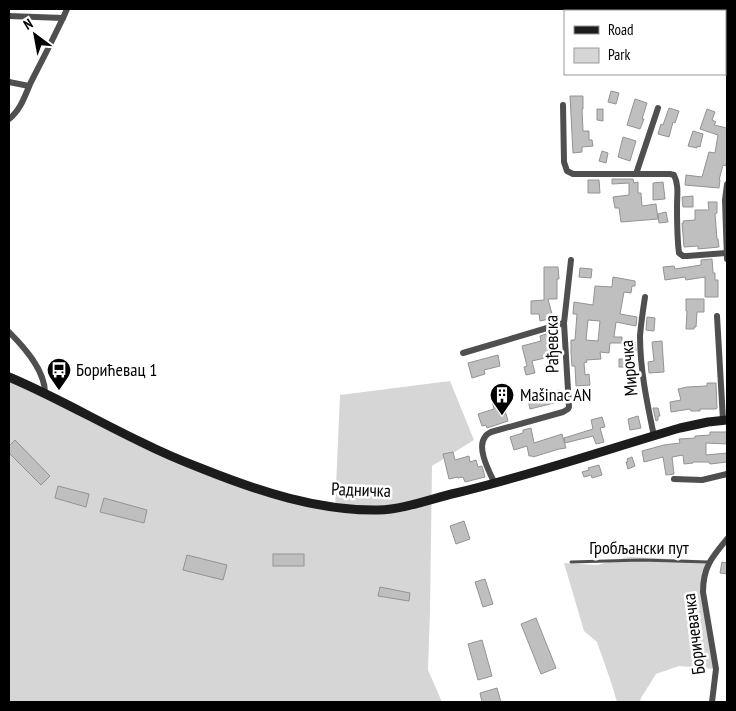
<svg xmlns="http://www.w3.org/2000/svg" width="736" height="711" viewBox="0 0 736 711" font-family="'PT Sans Narrow',sans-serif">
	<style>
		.green { fill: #d6d6d6 }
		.building { fill: #bfbfbf; stroke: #939393; fill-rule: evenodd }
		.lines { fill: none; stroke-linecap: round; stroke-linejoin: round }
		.lane { stroke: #4f4f4f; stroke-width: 3 }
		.street { stroke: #4f4f4f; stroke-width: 6 }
		.secondary { stroke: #1c1c1c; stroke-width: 9 }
		.labels { text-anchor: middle; stroke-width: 5; stroke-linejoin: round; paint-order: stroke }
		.street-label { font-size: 18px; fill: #000; stroke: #fff }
		.poi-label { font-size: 18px; fill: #000; stroke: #fff; text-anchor: start }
	</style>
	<rect width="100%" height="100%" fill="#fff"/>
	<g class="green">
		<path d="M 9,380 L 160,455 L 335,510 L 340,395 L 450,381 L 474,440 L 432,466 L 430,610 L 428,670 L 442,702 L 9,702 Z"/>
		<path d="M 628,557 L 698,560 L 708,562 L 703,584 L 716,669 L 679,666 L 656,674 L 641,698 L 640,702 L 617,702 L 611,682 L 597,642 L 584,631 L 564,563 L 597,565 Z"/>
	</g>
	<g class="building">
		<path d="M 611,91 L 619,93 L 616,104 L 608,102 Z"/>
		<path d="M 570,96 L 583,96 L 583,109 L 582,109 L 583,131 L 589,131 L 589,140 L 592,140 L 593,146 L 582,147 L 582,152 L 573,153 Z"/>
		<path d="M 635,99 L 647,103 L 642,119 L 644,119 L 640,129 L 627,125 Z"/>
		<path d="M 669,108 L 679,111 L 675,123 L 673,122 L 669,137 L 658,134 L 661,124 L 663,125 Z"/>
		<path d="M 597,109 L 603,109 L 603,121 L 597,120 Z"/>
		<path d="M 707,109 L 715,112 L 712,120 L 716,122 L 714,125 L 727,128 L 727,159 L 726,166 L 723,165 L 719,180 L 720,180 L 719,188 L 685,185 L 686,175 L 702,177 L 709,152 L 715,153 L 718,135 L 700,129 Z"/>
		<path d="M 693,131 L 703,134 L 700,147 L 697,146 L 697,148 L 688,146 Z"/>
		<path d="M 623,137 L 636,141 L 630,161 L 618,157 Z"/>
		<path d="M 602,151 L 608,153 L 606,163 L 599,161 Z"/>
		<path d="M 612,179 L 633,179 L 634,183 L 638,182 L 638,193 L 641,193 L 642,206 L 656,204 L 658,219 L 621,222 L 619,208 L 615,208 L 613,197 L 629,195 L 629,183 L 612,184 Z"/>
		<path d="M 588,180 L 599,180 L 600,193 L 588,193 Z"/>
		<path d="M 663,182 L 665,199 L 653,200 L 653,183 Z"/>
		<path d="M 693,196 L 693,207 L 683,207 L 682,197 Z"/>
		<path d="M 708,202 L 717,202 L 717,213 L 715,214 L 717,239 L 718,239 L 719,247 L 698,249 L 698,246 L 684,247 L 682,223 L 684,223 L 683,221 L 695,220 L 695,210 L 709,210 Z"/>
		<path d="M 666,212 L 668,222 L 659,223 L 658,214 Z"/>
		<path d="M 712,259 L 713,273 L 715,273 L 715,280 L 718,280 L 718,297 L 705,297 L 705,277 L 686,280 L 685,277 L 665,280 L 663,267 L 674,266 L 675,269 L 701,265 L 701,260 Z"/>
		<path d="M 544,267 L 558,267 L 559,279 L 557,279 L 557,299 L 548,299 L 553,318 L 540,321 L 539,314 L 531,314 L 531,301 L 544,300 Z"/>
		<path d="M 580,268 L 592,269 L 591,278 L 579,277 Z"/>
		<path d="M 613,277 L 635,281 L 635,286 L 632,286 L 631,293 L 624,292 L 620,314 L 637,317 L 636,326 L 616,322 L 614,337 L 622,337 L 622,343 L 610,343 L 609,353 L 600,352 L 601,359 L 586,360 L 587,362 L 584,363 L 585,375 L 589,374 L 590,385 L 576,386 L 575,366 L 572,366 L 571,353 L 571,340 L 575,340 L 577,314 L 573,314 L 574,302 L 593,305 L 595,286 L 612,287 ZM 588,320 L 600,321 L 598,341 L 586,340 Z"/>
		<path d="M 686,299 L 704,299 L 704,312 L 697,312 L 696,327 L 694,327 L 694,329 L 686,329 L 687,311 L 686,311 Z"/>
		<path d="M 647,317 L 655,318 L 654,331 L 646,330 Z"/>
		<path d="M 552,332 L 559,356 L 556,357 L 556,360 L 551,361 L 550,358 L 546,359 L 545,358 L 532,361 L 535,373 L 526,375 L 524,367 L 527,366 L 522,346 L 541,341 L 540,336 Z"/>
		<path d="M 662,341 L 664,372 L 649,373 L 648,362 L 654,361 L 652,342 Z"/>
		<path d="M 624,342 L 635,342 L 636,351 L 631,351 L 631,367 L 619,367 L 619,359 L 625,359 Z"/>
		<path d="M 498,355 L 500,366 L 484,370 L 485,374 L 472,378 L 468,363 Z"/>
		<path d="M 707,383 L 716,383 L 717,408 L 716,409 L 700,409 L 700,411 L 691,411 L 690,409 L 671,412 L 670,402 L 681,400 L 678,389 L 687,387 L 707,386 Z"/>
		<path d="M 506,390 L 509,404 L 505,405 L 506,407 L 504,407 L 508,421 L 487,428 L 486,425 L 482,426 L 478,414 L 494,409 L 491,396 L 496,395 L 495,393 Z"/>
		<path d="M 559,390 L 562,401 L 530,409 L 527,395 L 539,392 L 540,395 Z"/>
		<path d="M 653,408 L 658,408 L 660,416 L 658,416 L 658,420 L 656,421 Z"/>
		<path d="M 638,416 L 641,428 L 630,430 L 628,419 Z"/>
		<path d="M 602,417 L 605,427 L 600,428 L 604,442 L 596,444 L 593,436 L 565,443 L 564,438 L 593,429 L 591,420 Z"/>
		<path d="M 531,428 L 534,443 L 562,434 L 566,448 L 559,449 L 533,457 L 532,456 L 529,456 L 527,446 L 514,450 L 510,437 L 523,433 L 523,430 Z"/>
		<path d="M 710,432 L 727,432 L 727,444 L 706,443 L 706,455 L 727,453 L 727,462 L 710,464 L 709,462 L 693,462 L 693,463 L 684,464 L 683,455 L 672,457 L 674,474 L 666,475 L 663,457 L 644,462 L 642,451 L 664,445 L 680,443 L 679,439 L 695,438 L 695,436 L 710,435 Z"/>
		<path d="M 15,440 L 50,476 L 41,485 L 9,453 L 9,446 Z"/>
		<path d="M 453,452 L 455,460 L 469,456 L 470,462 L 476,460 L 478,467 L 482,466 L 485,477 L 465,482 L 463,477 L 458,478 L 458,477 L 449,479 L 443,454 Z"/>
		<path d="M 632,457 L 635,466 L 628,469 L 626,462 L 628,462 L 627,459 Z"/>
		<path d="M 599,465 L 602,475 L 592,478 L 591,475 L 584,477 L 582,472 L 589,470 L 588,468 Z"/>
		<path d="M 58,486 L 89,494 L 86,507 L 55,498 Z"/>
		<path d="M 104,498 L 147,510 L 144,523 L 100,512 Z"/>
		<path d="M 464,521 L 470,539 L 456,544 L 450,526 Z"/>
		<rect x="273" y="554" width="31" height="12"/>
		<path d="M 187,555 L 227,565 L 223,580 L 183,570 Z"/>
		<path d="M 722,562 L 727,563 L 727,574 L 720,573 Z"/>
		<path d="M 485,579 L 493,604 L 483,607 L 475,582 Z"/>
		<path d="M 380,587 L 410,593 L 409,601 L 378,596 Z"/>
		<path d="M 536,618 L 556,668 L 541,674 L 521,624 Z"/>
		<path d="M 482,640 L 492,676 L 478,680 L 468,644 Z"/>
		<path d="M 497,688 L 501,702 L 482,702 L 480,693 Z"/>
	</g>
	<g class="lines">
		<path class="lane" d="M 571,562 L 642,560 L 708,562"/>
		<g class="street">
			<path d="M 710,11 L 711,9"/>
			<path d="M 9,16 L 63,18"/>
			<path d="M 725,43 L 727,44"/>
			<path d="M 9,82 L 29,86"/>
			<path d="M 563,105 L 564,162 L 567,171 L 573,174 L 670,174 L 674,175 C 679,185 677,195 677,206 C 677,221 677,238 679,253 L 683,256 L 687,256 L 726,253"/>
			<path d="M 9,119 C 21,110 25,95 31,82 C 42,61 53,39 63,18 L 67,9"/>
			<path d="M 636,174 L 658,108"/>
			<path d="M 727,184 L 725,200 L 727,259"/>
			<path d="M 645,297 C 643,310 641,323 640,336 C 640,369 647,403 654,436"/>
			<path d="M 717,316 L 723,420"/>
			<path d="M 9,332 C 24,347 45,370 45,393"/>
			<path d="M 463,353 L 564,323"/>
			<path d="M 674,479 L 702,480 L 727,474"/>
			<path d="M 495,484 C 490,473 476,448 485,437 C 486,435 489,433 491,432 L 563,412 L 568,409 L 569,407 L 564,323 L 571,260"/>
			<path d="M 712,702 L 716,669 L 703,592 C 703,567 712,557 727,539"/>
		</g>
		<path class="secondary" d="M 9,377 C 54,396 97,421 141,442 C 161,452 182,461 203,469 C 258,491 318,511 378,510 C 405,509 430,499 456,493 C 532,475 605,450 680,428 L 708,422 L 727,420"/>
	</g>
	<defs>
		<symbol id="bus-pin" viewBox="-11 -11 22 30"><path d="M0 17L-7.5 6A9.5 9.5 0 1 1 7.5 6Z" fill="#000" stroke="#fff"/><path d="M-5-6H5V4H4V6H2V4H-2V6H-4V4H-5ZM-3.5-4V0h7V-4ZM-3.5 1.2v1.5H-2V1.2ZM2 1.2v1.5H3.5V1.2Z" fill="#fff"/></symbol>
		<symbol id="building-pin" viewBox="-11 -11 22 30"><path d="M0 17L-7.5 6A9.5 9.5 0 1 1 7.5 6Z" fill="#000" stroke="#fff"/><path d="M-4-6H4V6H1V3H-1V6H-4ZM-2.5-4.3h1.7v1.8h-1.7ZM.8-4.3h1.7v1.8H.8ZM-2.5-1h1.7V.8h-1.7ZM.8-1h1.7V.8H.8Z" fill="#fff"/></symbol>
	</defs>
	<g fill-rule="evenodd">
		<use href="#bus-pin" x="45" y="356" width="28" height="38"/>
		<use href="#building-pin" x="488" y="381" width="28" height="38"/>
	</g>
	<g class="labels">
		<g class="street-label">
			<text transform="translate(552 344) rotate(-91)" y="6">Рађевска</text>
			<text transform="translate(629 368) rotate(-95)" y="6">Мирочка</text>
			<text transform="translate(361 490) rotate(2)" y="6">Радничка</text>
			<text x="639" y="554">Гробљански пут</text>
			<text transform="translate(694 634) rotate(-97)" y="6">Боричевачка</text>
		</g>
		<g class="poi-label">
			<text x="76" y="376">Борићевац 1</text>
			<text x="520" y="401">Mašinac AN</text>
		</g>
	</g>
	<rect width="736" height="711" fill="none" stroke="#000000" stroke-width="20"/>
	<rect x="564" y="10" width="162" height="65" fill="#ffffff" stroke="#999999"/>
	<rect x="574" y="26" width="25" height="8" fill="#1c1c1c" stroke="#999999"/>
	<text x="608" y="35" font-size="15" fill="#000000">Road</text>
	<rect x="574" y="48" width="25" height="15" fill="#d6d6d6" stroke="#999999"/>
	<text x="608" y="60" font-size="15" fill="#000000">Park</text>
	<g transform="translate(35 35) rotate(328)" stroke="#ffffff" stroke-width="4" paint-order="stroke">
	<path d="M0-4L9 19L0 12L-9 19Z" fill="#000000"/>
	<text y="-8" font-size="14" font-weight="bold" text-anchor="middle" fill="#000000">N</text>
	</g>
</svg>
